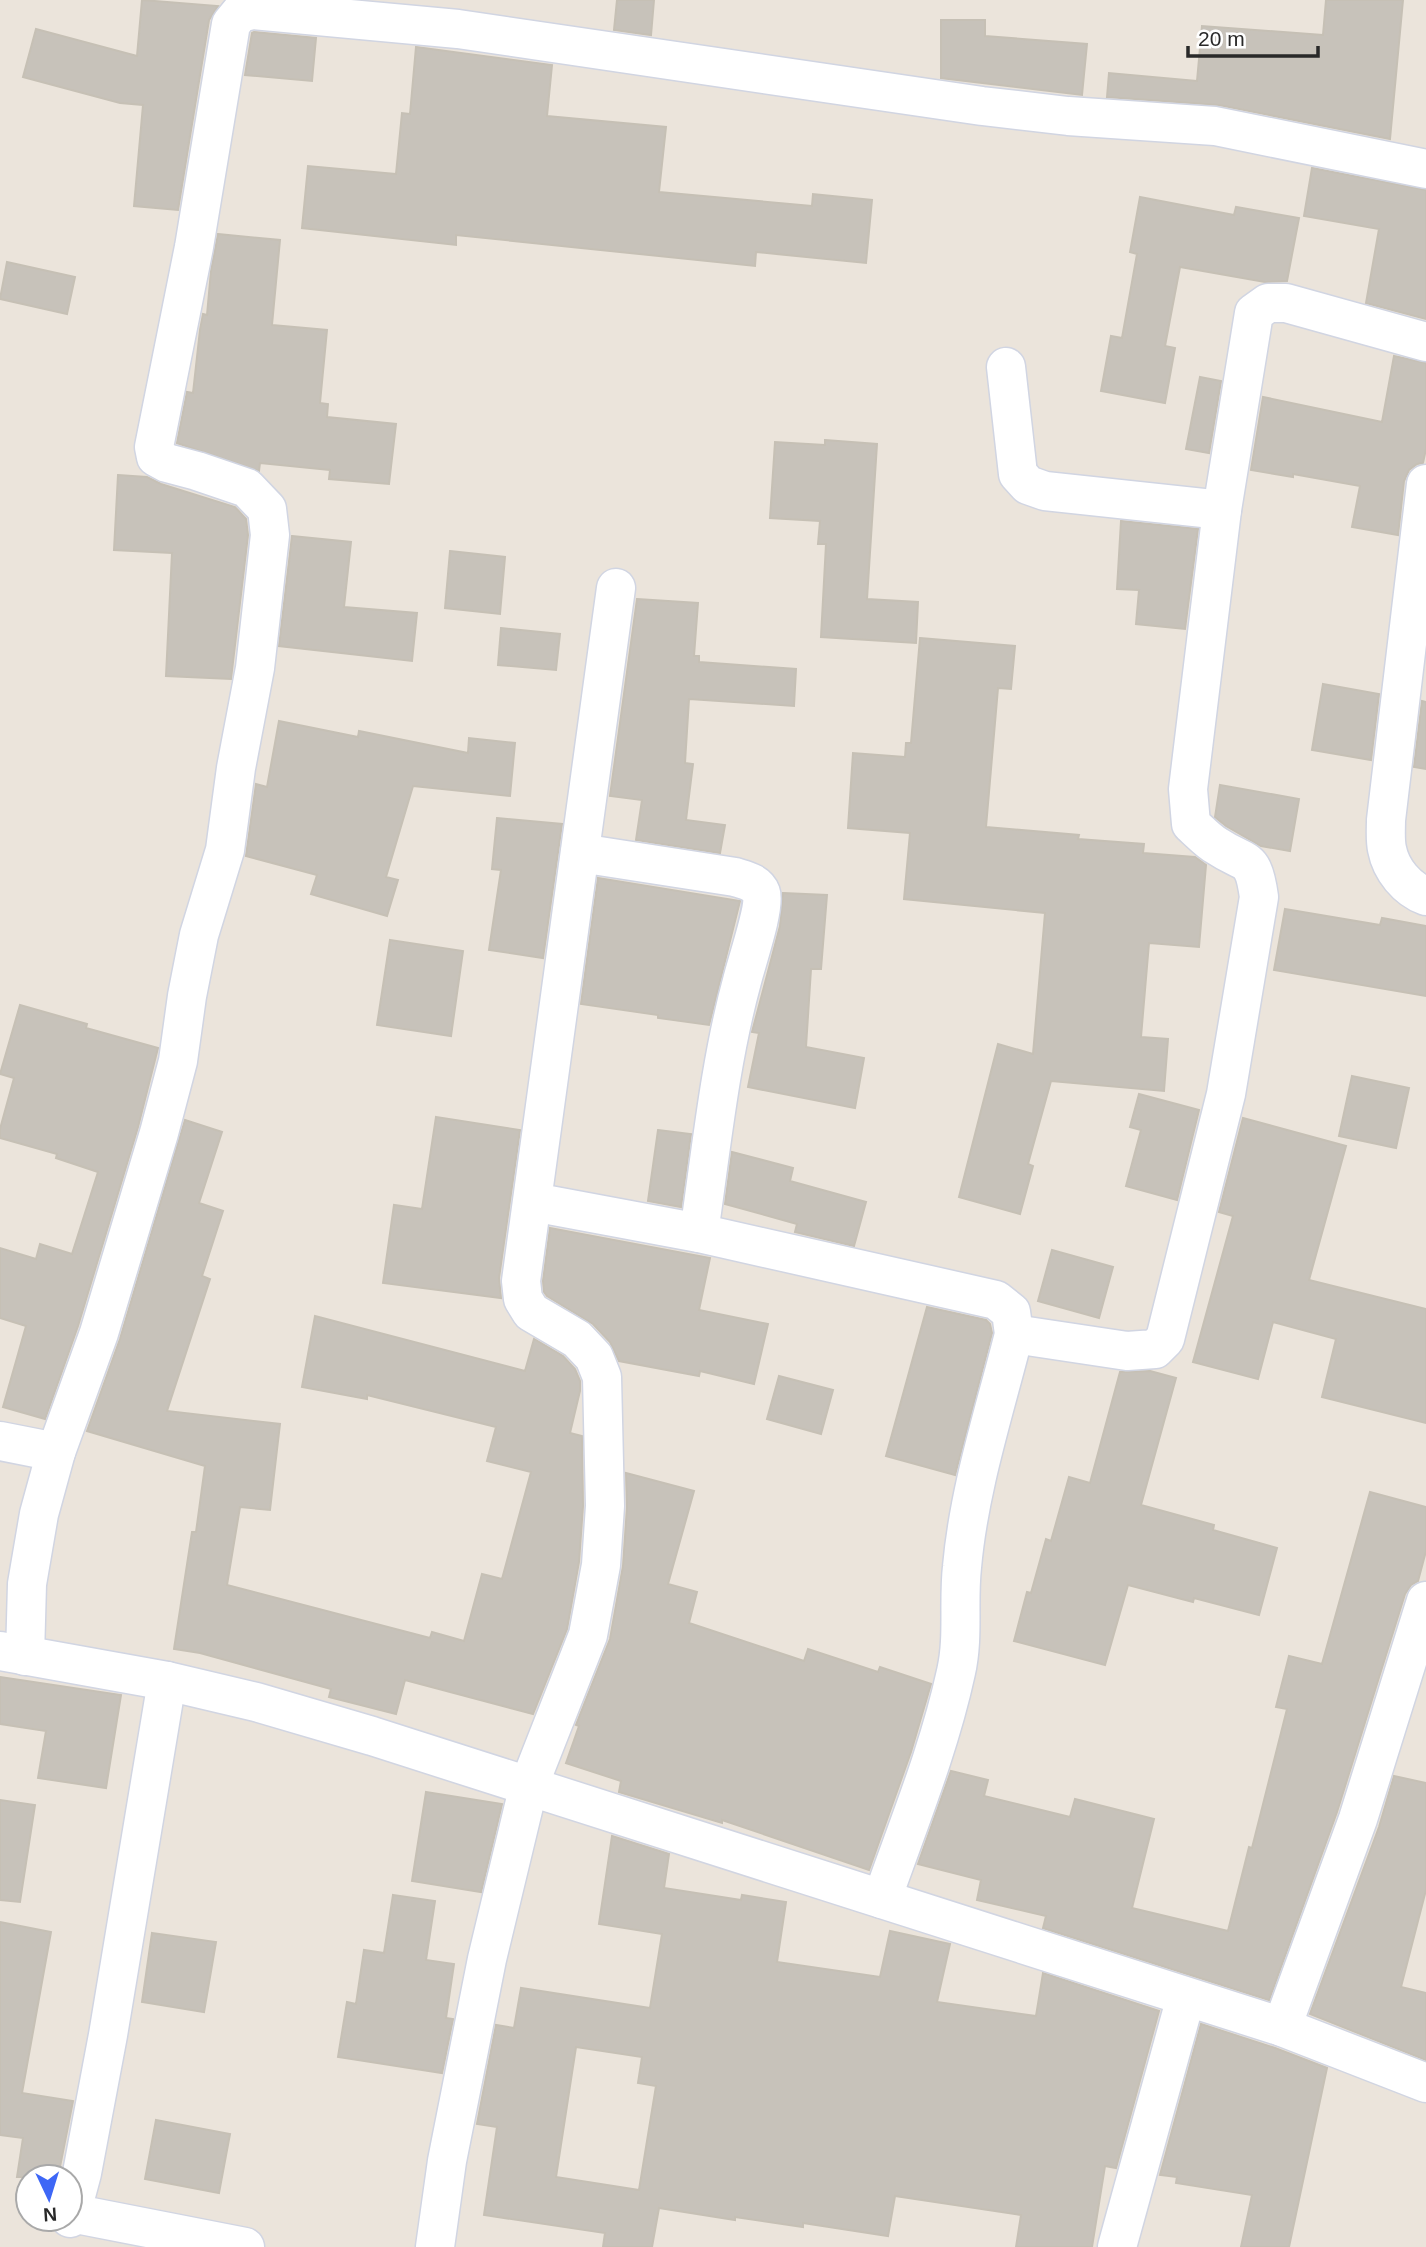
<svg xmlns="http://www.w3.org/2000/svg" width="1426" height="2247" viewBox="0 0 1426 2247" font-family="Arial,sans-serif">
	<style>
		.building { fill: #c7c2ba; stroke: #c6c0b5; stroke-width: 2; fill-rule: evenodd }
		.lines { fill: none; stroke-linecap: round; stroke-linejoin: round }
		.minor-casing { stroke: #d1d5e2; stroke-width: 41 }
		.minor { stroke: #fff; stroke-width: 38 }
	</style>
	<rect width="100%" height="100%" fill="#ebe4db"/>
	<g class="building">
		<path d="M 142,0 L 218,6 L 209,20 L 178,210 L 134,206 L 143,105 L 120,103 L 23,77 L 36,29 L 137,56 Z"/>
		<path d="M 617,0 L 654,0 L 651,35 L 614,30 Z"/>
		<path d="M 1326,0 L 1403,0 L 1390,139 L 1219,105 L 1107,97 L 1109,73 L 1197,81 L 1202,26 L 1323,35 Z"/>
		<path d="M 941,20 L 985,20 L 985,36 L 1087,44 L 1082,95 L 941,78 Z"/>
		<path d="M 254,32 L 316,38 L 312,81 L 245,75 L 252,33 Z"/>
		<path d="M 416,47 L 552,65 L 547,116 L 666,127 L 659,192 L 812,206 L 813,194 L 872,200 L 866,263 L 756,252 L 755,266 L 456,235 L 456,245 L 302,228 L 308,166 L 396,174 L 402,113 L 410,114 Z"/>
		<path d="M 1312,168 L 1426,190 L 1426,319 L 1366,303 L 1379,229 L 1304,216 Z"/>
		<path d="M 1140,197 L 1234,215 L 1236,207 L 1299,218 L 1287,281 L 1265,282 L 1180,267 L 1165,346 L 1175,348 L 1165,403 L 1101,391 L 1111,336 L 1122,338 L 1137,254 L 1130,252 Z"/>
		<path d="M 218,234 L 280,240 L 272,325 L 327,330 L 320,403 L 328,404 L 327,417 L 396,424 L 389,484 L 329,479 L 330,470 L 260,463 L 259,471 L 177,443 L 187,392 L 193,393 L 200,330 L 203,314 L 207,315 L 211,271 Z"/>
		<path d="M 7,262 L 75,277 L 67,314 L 0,299 Z"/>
		<path d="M 1394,356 L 1426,363 L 1426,449 L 1423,463 L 1417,464 L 1409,470 L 1404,481 L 1398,535 L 1352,527 L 1360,486 L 1293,474 L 1293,477 L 1251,470 L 1263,397 L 1382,422 Z"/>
		<path d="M 1200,377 L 1221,381 L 1209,453 L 1186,449 Z"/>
		<path d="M 825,440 L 877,444 L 867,599 L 918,602 L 916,643 L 821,637 L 826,544 L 818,544 L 820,521 L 770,518 L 775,442 L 825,445 Z"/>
		<path d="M 118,475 L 147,477 L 161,484 L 235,507 L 246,519 L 248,535 L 231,679 L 166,676 L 172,553 L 114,550 Z"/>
		<path d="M 1121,521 L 1198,529 L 1185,629 L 1136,624 L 1139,590 L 1117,589 Z"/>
		<path d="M 292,536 L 351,542 L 344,607 L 417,613 L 412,661 L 279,646 Z"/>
		<path d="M 450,551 L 505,557 L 500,614 L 445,608 Z"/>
		<path d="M 637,599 L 698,603 L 694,656 L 699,656 L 699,662 L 796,669 L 794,706 L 689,699 L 685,763 L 693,764 L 686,820 L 725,825 L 720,853 L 636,840 L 642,800 L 610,796 Z"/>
		<path d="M 501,628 L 560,634 L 556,670 L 498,665 Z"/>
		<path d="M 920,638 L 1015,646 L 1011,689 L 998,688 L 986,827 L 1079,835 L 1078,839 L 1144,844 L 1143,853 L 1195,857 L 1206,865 L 1199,947 L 1149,943 L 1141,1037 L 1168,1039 L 1164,1091 L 1051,1081 L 1028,1164 L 1033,1166 L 1020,1214 L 959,1197 L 998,1044 L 1033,1054 L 1045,913 L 904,899 L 910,833 L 848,828 L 853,753 L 905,757 L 906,743 L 911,743 Z"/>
		<path d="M 1323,684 L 1379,694 L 1371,760 L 1312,750 Z"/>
		<path d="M 1422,701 L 1426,702 L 1426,769 L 1414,767 Z"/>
		<path d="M 279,721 L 358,737 L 359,731 L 468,753 L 469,738 L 515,743 L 510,796 L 413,786 L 386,877 L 398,880 L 387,916 L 311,894 L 317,875 L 246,856 L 256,784 L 267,787 Z"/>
		<path d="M 1220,785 L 1299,799 L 1290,851 L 1261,846 L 1226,826 L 1215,817 Z"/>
		<path d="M 497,818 L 562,824 L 543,958 L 489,950 L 501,870 L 492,869 Z"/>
		<path d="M 598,878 L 740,901 L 709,1025 L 658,1018 L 658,1015 L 581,1004 Z"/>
		<path d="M 783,893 L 827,895 L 821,969 L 811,969 L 806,1047 L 864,1058 L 855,1108 L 748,1087 L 759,1033 L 752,1032 L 780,926 Z"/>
		<path d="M 1285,909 L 1380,925 L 1382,918 L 1426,926 L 1426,996 L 1274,970 Z"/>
		<path d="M 390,940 L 463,951 L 451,1036 L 377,1025 Z"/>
		<path d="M 20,1005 L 87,1024 L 86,1028 L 158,1048 L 138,1127 L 78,1326 L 45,1419 L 3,1407 L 26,1326 L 0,1318 L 0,1248 L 36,1259 L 40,1244 L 72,1254 L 98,1172 L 56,1158 L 57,1154 L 0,1138 L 0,1129 L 14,1078 L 0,1074 Z"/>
		<path d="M 1352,1076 L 1409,1088 L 1396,1148 L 1339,1136 Z"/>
		<path d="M 1139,1094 L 1199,1110 L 1177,1200 L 1126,1186 L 1141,1130 L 1130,1127 Z"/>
		<path d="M 436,1117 L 520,1130 L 499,1278 L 501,1298 L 383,1283 L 394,1205 L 422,1209 Z"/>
		<path d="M 1243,1118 L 1346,1146 L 1309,1280 L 1426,1309 L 1426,1423 L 1322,1397 L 1336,1339 L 1273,1322 L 1258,1379 L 1193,1362 L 1233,1216 L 1219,1212 Z"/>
		<path d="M 185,1120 L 222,1132 L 199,1203 L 223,1211 L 202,1276 L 210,1279 L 167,1411 L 280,1424 L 270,1510 L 240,1507 L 227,1585 L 430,1638 L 432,1632 L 464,1641 L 482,1574 L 502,1579 L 531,1472 L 487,1461 L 496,1427 L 367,1395 L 367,1399 L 302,1387 L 315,1316 L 525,1371 L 534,1339 L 563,1356 L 575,1369 L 580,1381 L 580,1391 L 570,1433 L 582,1436 L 583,1506 L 579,1562 L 567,1629 L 533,1714 L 405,1680 L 396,1714 L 329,1697 L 331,1689 L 200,1653 L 174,1649 L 192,1532 L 196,1532 L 205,1466 L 87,1431 L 120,1339 Z"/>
		<path d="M 658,1130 L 691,1134 L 681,1207 L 648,1201 Z"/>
		<path d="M 732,1152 L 793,1168 L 790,1181 L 866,1202 L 854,1246 L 795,1232 L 797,1224 L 725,1204 Z"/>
		<path d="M 550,1228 L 710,1258 L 699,1310 L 768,1324 L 754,1384 L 700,1371 L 699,1376 L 619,1361 L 610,1342 L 593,1324 L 547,1296 L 544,1292 L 543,1281 Z"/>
		<path d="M 1052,1250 L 1113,1267 L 1099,1318 L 1038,1301 Z"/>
		<path d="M 927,1307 L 986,1320 L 990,1324 L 992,1333 L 955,1475 L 886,1456 Z"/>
		<path d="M 1150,1371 L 1176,1378 L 1141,1505 L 1214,1525 L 1213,1530 L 1277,1548 L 1259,1615 L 1194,1598 L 1193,1602 L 1128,1585 L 1105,1665 L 1014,1641 L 1027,1592 L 1031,1593 L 1046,1539 L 1051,1541 L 1069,1477 L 1090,1483 L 1120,1372 Z"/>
		<path d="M 779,1376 L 833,1390 L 821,1434 L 767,1419 Z"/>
		<path d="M 626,1473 L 694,1491 L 668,1584 L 697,1592 L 689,1623 L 804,1661 L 808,1649 L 878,1672 L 880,1667 L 931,1684 L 911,1752 L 869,1870 L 722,1820 L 722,1823 L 619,1792 L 621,1781 L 566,1763 L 579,1726 L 576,1725 L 610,1639 L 623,1566 L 627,1507 Z"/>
		<path d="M 1370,1492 L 1426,1507 L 1426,1551 L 1418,1581 L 1411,1585 L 1405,1594 L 1337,1812 L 1269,2000 L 1043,1928 L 1046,1916 L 977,1900 L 981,1880 L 918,1864 L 951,1771 L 988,1780 L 984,1796 L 1070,1817 L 1075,1799 L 1154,1819 L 1132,1908 L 1228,1931 L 1249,1847 L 1252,1848 L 1287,1709 L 1276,1707 L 1289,1656 L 1322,1664 Z"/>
		<path d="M 0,1677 L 121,1695 L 106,1788 L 38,1778 L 46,1731 L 0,1724 Z"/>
		<path d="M 1394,1776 L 1426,1783 L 1426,1890 L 1401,1987 L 1426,1993 L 1426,2060 L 1310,2014 L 1379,1827 Z"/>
		<path d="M 426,1792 L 502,1804 L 481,1892 L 412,1881 Z"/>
		<path d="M 0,1800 L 35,1805 L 20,1902 L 0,1900 Z"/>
		<path d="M 612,1836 L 669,1854 L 664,1888 L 741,1900 L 742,1895 L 786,1902 L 777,1962 L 880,1977 L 890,1931 L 950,1944 L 937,2002 L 1036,2016 L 1043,1973 L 1159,2011 L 1116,2168 L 1105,2166 L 1092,2247 L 1016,2247 L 1021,2215 L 895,2196 L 888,2236 L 803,2223 L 803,2227 L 735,2217 L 735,2220 L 659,2208 L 652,2247 L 603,2247 L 605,2233 L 484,2215 L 497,2127 L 477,2124 L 496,2025 L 514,2028 L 521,1988 L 650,2008 L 662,1934 L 599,1924 ZM 576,2047 L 642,2057 L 638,2083 L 656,2086 L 639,2190 L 556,2177 Z"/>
		<path d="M 393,1895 L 435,1901 L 426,1960 L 454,1964 L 446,2018 L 453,2019 L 442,2073 L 338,2057 L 347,2002 L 356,2004 L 364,1950 L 384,1953 Z"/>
		<path d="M 0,1922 L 51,1932 L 22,2093 L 73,2101 L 58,2177 L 17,2177 L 23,2138 L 0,2135 Z"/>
		<path d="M 152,1933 L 216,1942 L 204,2012 L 142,2002 Z"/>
		<path d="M 1201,2024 L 1275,2048 L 1327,2068 L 1289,2247 L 1241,2247 L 1252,2195 L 1176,2183 L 1177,2177 L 1160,2175 Z"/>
		<path d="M 156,2120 L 230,2134 L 219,2193 L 145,2179 Z"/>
	</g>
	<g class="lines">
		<defs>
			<g id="minor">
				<path d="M 1006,367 L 1018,474 L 1028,485 L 1045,491 L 1222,510"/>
				<path d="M 1426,484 L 1386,820 C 1386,829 1385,840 1387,849 C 1391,870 1407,889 1426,896"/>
				<path d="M 580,853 L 735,877 C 744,880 757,882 761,893 C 766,906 746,964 742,981 C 720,1061 711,1151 699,1233"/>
				<path d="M 533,1202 L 699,1233 L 996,1300 L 1011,1312 L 1014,1334 C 995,1410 969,1488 962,1567 C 958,1602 964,1637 956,1672 C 939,1750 908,1825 882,1899"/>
				<path d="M 1014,1334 L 1127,1351 L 1155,1349 L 1165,1339 L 1226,1094 L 1259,897 C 1253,854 1247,866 1217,846 C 1208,841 1199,831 1191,824 L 1188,789 L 1222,510 L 1254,313 L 1268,303 L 1286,303 L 1426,342"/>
				<path d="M 0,1441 L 56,1452"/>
				<path d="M 0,1651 L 167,1681 L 256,1702 L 372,1736 L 1282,2027 L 1426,2083"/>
				<path d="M 25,1656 L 27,1584 L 39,1514 L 56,1452 L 99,1333 L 159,1133 L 178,1061 L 187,996 L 199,935 L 225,850 L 236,768 L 255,668 L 270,535 L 267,509 L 247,488 L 197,471 L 167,463 L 156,457 L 154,447 L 194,247 L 231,24 L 240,13 L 253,10 L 458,29 L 982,106 L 1068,116 L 1215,126 L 1426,169"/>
				<path d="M 1282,2027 L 1358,1819 L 1426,1601"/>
				<path d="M 71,2213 L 245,2247"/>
				<path d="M 70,2218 L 82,2173 L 108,2035 L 167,1681"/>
				<path d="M 435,2247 L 447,2161 L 487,1959 L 529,1785 L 588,1635 L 601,1565 L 605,1506 L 602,1377 L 594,1357 L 577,1339 L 531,1312 L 523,1299 L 521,1281 L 616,588"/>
				<path d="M 1117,2247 L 1186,1997"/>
			</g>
		</defs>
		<use href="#minor" class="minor-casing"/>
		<use href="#minor" class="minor"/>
	</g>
	<g transform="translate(49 2198) rotate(176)"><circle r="33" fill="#ffffff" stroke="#a9a9a9" stroke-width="2"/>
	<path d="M0-5L12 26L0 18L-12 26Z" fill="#3e67f6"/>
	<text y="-10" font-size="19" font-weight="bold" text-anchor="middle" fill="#292929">N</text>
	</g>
	<path d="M1188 46v10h130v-10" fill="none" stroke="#292929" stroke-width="3.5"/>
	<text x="1198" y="46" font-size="21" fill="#292929" stroke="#ffffff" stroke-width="5" paint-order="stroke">20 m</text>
</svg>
